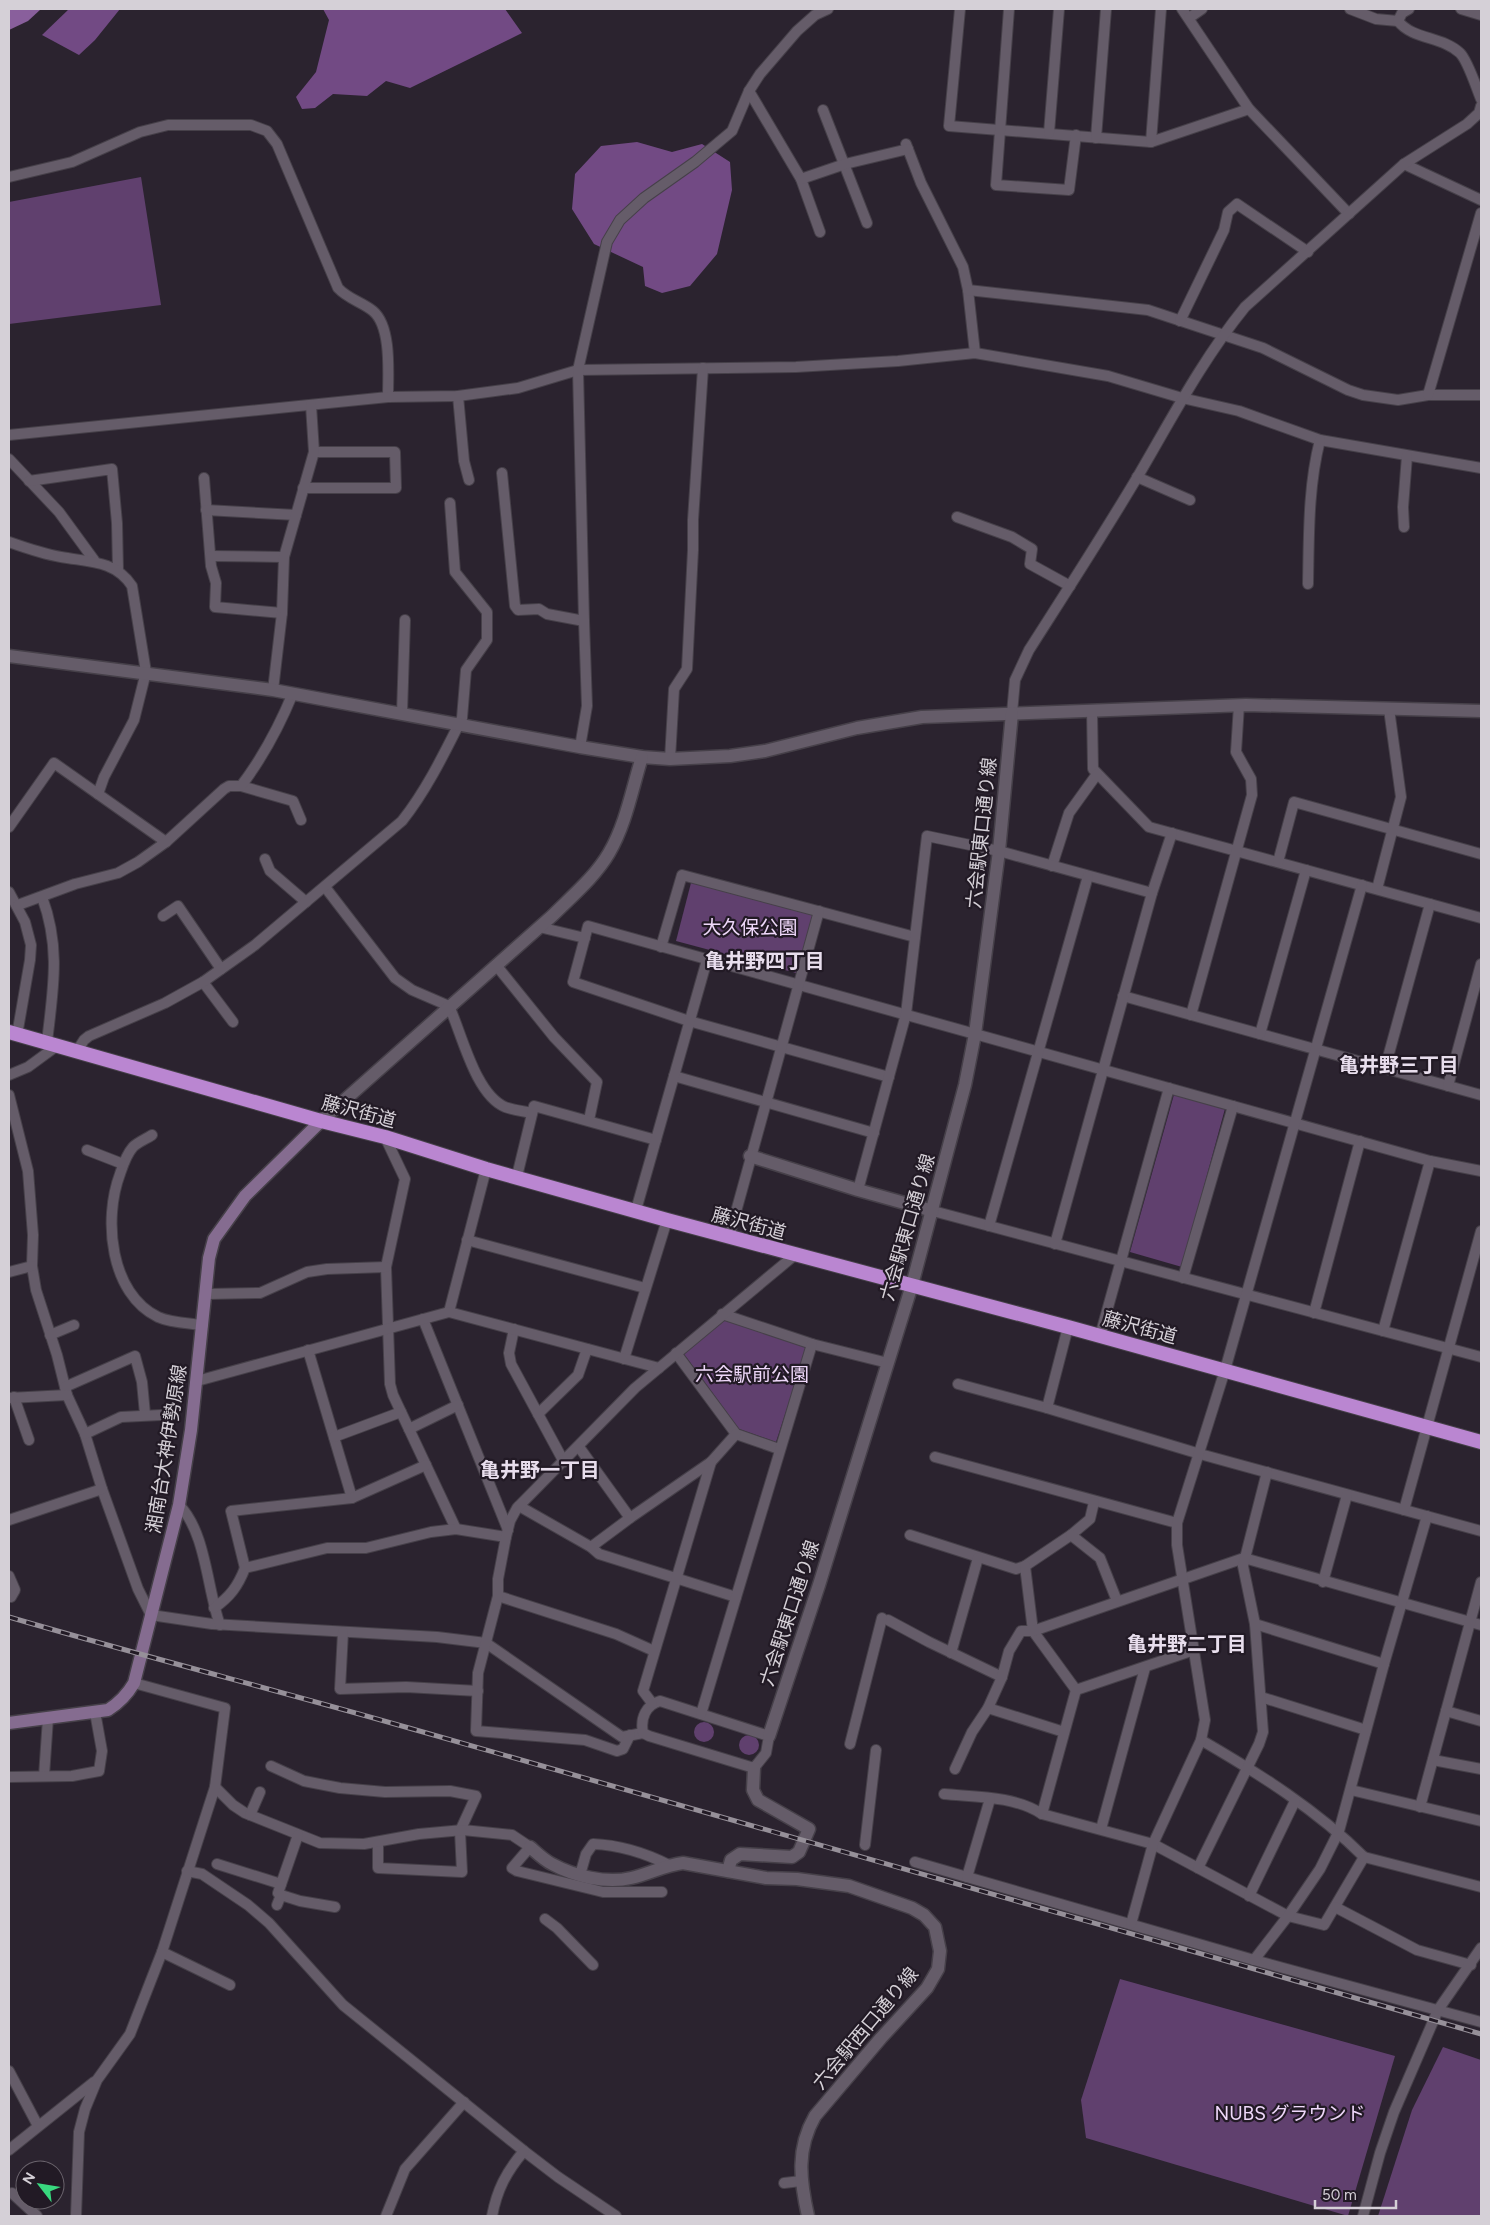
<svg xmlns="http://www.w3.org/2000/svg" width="1490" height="2225" viewBox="0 0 1490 2225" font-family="Figtree,'Noto Sans JP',sans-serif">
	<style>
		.green { fill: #60406e }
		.forest { fill: #724a84 }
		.water { fill: #895f9c }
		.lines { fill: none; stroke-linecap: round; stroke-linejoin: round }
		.minor-casing { stroke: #464049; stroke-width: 12 }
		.tertiary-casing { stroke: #464049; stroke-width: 15 }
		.secondary-casing { stroke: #464049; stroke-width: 15 }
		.trunk-casing { stroke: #464049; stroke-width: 16 }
		.minor { stroke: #655c69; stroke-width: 10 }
		.tertiary { stroke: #655c69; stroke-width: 12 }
		.secondary { stroke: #856c90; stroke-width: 12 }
		.trunk { stroke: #ba86d1; stroke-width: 14 }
		.rail-casing { stroke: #969099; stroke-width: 5 }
		.rail { stroke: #221a25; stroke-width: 3; stroke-dasharray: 9; stroke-linecap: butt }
		.labels { text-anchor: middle; stroke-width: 4.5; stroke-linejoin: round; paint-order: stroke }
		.street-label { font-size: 19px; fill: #d5d0d7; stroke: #221a25 }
		.park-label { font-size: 19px; fill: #efd8fa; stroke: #221a25 }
		.neighbourhood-label { font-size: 20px; font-weight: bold; fill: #e8deed; stroke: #221a25 }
	</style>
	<rect width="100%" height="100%" fill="#2b232f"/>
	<g class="green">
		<path d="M 141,177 L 161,305 L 9,324 L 9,202 Z"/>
		<path d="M 692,879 L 818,912 L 800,974 L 676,941 Z"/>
		<path d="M 1175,1091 L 1226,1105 L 1182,1267 L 1130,1252 Z"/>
		<path d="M 724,1320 L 808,1344 L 776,1442 L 739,1429 L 684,1354 Z"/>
		<circle cx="704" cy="1732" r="10"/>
		<circle cx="749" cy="1745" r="10"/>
		<path d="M 1120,1979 L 1395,2056 L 1348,2216 L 1086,2138 L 1081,2100 Z"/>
		<path d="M 1443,2047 L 1481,2060 L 1481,2216 L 1378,2216 L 1412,2110 Z"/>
	</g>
	<g class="forest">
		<path d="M 69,9 L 120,9 L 95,40 L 79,55 L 42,35 Z"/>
		<path d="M 323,9 L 505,9 L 522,33 L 410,88 L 386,81 L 367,96 L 333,94 L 315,108 L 302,109 L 296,97 L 316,72 L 329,20 Z"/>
		<path d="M 637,142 L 672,152 L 702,144 L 730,162 L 732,190 L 717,254 L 690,286 L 662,293 L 645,286 L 643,267 L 594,244 L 572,209 L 575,174 L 601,146 Z"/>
	</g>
	<path class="water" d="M 9,9 L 41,9 L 28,21 L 9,30 Z"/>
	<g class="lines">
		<defs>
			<g id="minor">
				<path d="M 960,9 L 949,126 L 1151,142 L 1249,109"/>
				<path d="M 1009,9 L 996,185 L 1069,190 L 1076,135"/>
				<path d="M 1182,9 L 1249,109 L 1349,214"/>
				<path d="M 1350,9 L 1376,19 L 1398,21"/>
				<path d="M 1409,9 L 1402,13 L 1398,21 C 1413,40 1442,36 1460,53 C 1468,61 1476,87 1481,99"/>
				<path d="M 1461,9 L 1481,15"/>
				<path d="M 1189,18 L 1202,9"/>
				<path d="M 749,91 L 801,179 L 820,232"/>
				<path d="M 823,110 L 867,223"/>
				<path d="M 1049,133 L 1059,9"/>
				<path d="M 1096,138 L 1106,9"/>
				<path d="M 1151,142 L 1161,9"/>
				<path d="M 906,144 L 921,183 L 963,267 L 968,290 L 975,353"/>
				<path d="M 1404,164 L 1481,200"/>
				<path d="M 9,177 L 72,162 L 140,132 L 168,125 L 251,125 L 267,131 L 277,144 L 338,288 C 348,299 362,302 373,311 C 392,327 388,374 388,397"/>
				<path d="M 801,179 L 845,164 L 908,149"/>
				<path d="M 968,290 L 1148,310 L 1263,348 L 1348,390 L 1363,395 L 1398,400 L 1428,395 L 1481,395"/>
				<path d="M 1180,321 L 1224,230 L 1228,212 L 1237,204 L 1308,252"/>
				<path d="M 1428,395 L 1481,213"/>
				<path d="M 458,396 L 464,461 L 469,480"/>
				<path d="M 9,435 L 388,397 L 458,396 L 518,388 L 578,370 L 796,367 L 898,361 L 975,353 L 1108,376 L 1182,398 L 1239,411 L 1320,440 L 1481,468"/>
				<path d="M 9,459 L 59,512 L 94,560"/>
				<path d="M 502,473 L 515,606 L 518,610 L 539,609 L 547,614 L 584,621"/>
				<path d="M 1137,477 L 1190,500"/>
				<path d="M 204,478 L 211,566 L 216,583 L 215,607 L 282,613"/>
				<path d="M 29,481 L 112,469 L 117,523 L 118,570"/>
				<path d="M 303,488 L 396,488 L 395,452 L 314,452"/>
				<path d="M 206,510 L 296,515"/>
				<path d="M 957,517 L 1012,537 L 1032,549 L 1030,564 L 1070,586"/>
				<path d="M 1404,527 L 1403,507 L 1407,456"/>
				<path d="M 9,542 C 26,548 43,554 61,557 C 88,562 115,560 132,586 L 146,672 L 134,720 L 104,777 L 98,794"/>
				<path d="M 211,556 L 284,557"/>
				<path d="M 1308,584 C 1309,536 1308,487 1320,440"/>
				<path d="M 273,690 L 282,613 L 284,557 L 314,452 L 311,405"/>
				<path d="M 1092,710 L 1093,769 L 1149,827 L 1481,918"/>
				<path d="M 402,713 L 405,620"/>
				<path d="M 1012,713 L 1015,680 L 1029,650 C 1066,592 1103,535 1138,476 C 1172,418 1202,360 1245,307 L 1404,164 L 1467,124 L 1479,113 L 1481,106"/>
				<path d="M 580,747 L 587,706 L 584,621 L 578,370 L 607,242 L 620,220 L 644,198 L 695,162 L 732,131 L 749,91 L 760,74 L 797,31 L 815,15 L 828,9"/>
				<path d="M 670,759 L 674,689 L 687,669 L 693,550 L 693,520 L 703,368"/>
				<path d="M 241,786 L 293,801 L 301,820"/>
				<path d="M 9,827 L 54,763 L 166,842"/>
				<path d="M 265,859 L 270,871 L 306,902"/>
				<path d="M 1278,862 L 1294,802 L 1481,854"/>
				<path d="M 1052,866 L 1069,813 L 1097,774"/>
				<path d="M 325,887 L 395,978 L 412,990 L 449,1006 C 462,1034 475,1094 505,1107 C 513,1110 523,1111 532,1113"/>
				<path d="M 1377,889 L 1401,797 L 1389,709"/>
				<path d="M 9,892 L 25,922 L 31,945 L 30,960 L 17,1035"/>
				<path d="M 42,897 C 61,948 53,989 47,1042"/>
				<path d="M 18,905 L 75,884 L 118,873 L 138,862 L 166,842 L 224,789 L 229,786 L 241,786 C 263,757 279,727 293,693"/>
				<path d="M 163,916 L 178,906 L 221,969"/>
				<path d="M 539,927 L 585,938"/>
				<path d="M 661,947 L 682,875 L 915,937"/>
				<path d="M 496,965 L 554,1037 L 597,1082 L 589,1120"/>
				<path d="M 203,982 L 233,1022"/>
				<path d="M 1123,996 L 1481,1095"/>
				<path d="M 1191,1015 L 1252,795 L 1251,779 L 1236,752 L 1239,705"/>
				<path d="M 1260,1034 L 1306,870"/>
				<path d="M 77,1051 L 84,1040 L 89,1036 L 165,1003 L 203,982 L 255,945 L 402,821 C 425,792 442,758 459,724 L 462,718 L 466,670 L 487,640 L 487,612 L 455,572 L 450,503"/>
				<path d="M 1385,1068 L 1430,904"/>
				<path d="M 9,1075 L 28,1067 L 58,1045"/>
				<path d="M 674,1076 L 874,1133"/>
				<path d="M 889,1077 L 689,1021 L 573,982 L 588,926 L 1430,1161 L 1481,1171"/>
				<path d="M 1448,1086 L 1481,964"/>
				<path d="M 9,1095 L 28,1171 L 33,1235 L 32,1266 L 36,1290 L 57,1355 L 67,1395 L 85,1434 L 102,1489 L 138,1589 L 151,1615 L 212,1624 L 437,1637 L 486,1643 L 622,1737 L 643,1733"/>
				<path d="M 152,1135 C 146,1139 138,1142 133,1147 C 126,1155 123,1165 120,1174 C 103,1219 110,1294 158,1317 C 171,1323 189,1323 203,1325"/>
				<path d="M 385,1137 L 405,1179 L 386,1267 L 390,1384 L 393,1395 L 456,1529"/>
				<path d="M 87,1150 L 123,1164"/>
				<path d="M 517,1176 L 534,1106 L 656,1140"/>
				<path d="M 858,1190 L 906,1014 L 927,836 L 999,851 L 1152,893"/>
				<path d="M 636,1210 L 707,960"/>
				<path d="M 933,1211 L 1481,1357"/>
				<path d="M 989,1226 L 1088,876"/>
				<path d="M 729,1237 L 819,911"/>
				<path d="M 467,1240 L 645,1288"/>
				<path d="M 1055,1244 L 1152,893 L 1172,833"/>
				<path d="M 9,1272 L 32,1266"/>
				<path d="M 1183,1278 L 1233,1106"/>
				<path d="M 207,1294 L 260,1293 L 307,1272 L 327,1269 L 386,1267"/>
				<path d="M 449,1312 L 486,1169"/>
				<path d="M 1314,1313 L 1360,1141"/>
				<path d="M 722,1314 L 812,1344 L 888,1363"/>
				<path d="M 423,1319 L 508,1530"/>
				<path d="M 514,1329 L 509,1353 L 511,1364 L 564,1462"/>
				<path d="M 1383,1331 L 1430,1161"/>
				<path d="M 50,1335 L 74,1325"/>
				<path d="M 1100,1336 L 1169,1088"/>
				<path d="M 308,1350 L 352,1498"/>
				<path d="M 676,1353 L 736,1434 L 779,1449"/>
				<path d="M 624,1359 L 667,1220"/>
				<path d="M 197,1381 L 449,1312 L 659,1368"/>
				<path d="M 958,1384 L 1047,1408 L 1068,1327"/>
				<path d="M 65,1387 L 135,1356 L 142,1382 L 145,1414"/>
				<path d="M 14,1397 L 29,1440"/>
				<path d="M 9,1398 L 67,1395"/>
				<path d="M 1047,1408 L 1200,1454 L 1481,1531"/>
				<path d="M 538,1414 L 578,1375 L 587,1349"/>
				<path d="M 409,1429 L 458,1405"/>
				<path d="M 85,1434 L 121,1417 L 161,1415"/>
				<path d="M 334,1437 L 401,1412"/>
				<path d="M 579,1447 L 630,1518"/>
				<path d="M 935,1457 L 1177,1523"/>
				<path d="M 179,1505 C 206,1532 207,1589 220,1625"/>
				<path d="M 519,1506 L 591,1547 L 599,1554 L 736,1597"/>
				<path d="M 1404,1510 L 1481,1231"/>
				<path d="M 9,1520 L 102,1489"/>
				<path d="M 910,1535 L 1016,1569 L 1025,1566 L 1071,1535 L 1090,1519 L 1094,1502"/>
				<path d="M 1071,1535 L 1100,1558 L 1117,1601"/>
				<path d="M 591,1547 L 630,1518 L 711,1462 L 736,1434"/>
				<path d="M 1025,1566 L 1033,1631 L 1076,1690"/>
				<path d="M 245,1568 L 231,1511 L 352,1498 L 426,1465"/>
				<path d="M 9,1576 L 15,1590 L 11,1597 L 9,1596"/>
				<path d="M 1323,1582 L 1347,1495"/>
				<path d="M 498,1596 L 616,1634 L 654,1651"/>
				<path d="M 214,1608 C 230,1597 238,1586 245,1568 L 327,1548 L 366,1548 L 431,1532 L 456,1529 L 506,1537"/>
				<path d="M 888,1620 L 929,1642 L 1002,1677"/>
				<path d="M 1255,1624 L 1384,1664"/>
				<path d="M 343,1632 L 340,1689 L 406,1687 L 478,1691"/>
				<path d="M 951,1653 L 978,1558"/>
				<path d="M 1261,1697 L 1366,1730"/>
				<path d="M 660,1701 L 769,1736 L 766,1753 L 754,1768 L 649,1736 L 643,1733 C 640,1718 646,1705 660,1701 Z"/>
				<path d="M 652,1703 L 643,1691 L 711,1462"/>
				<path d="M 988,1708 L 1064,1732"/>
				<path d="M 1446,1711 L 1481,1721"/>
				<path d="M 701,1714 L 812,1344"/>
				<path d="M 630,1735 L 623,1749 L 617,1751 L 585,1740 L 476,1731 L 478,1673 L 498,1596 L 498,1579 L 506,1537 L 510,1521 L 517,1508 L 635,1388 L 796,1254"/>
				<path d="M 850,1744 L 882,1618"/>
				<path d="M 1433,1760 L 1481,1769"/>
				<path d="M 271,1766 L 304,1781 L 340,1788 L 385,1792 L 450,1791 L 476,1796 L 460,1831 L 462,1872 L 378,1868 L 378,1842"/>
				<path d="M 955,1769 L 972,1732 L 988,1708 L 1002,1677 L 1009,1651 L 1021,1631 L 1033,1631 L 1244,1558 L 1481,1625"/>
				<path d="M 44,1776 L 48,1718"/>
				<path d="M 9,1777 L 72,1776 L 99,1771 L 102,1751 L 95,1712"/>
				<path d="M 215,1787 L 233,1805 L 245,1813 L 320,1843 L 364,1844 L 419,1834 L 463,1830 L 512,1835 L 530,1847 L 512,1868 L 517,1871 L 603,1892 L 662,1892"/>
				<path d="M 1351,1790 L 1481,1821"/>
				<path d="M 944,1794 C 976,1797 1015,1796 1042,1814 L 1153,1844 L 1288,1916 L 1324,1925 L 1364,1857 C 1317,1810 1258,1773 1201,1740"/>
				<path d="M 1420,1807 L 1481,1582"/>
				<path d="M 1042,1814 L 1076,1690 L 1194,1650"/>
				<path d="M 250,1815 L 260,1792"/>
				<path d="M 1101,1829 L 1145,1668"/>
				<path d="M 865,1845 L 876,1750"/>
				<path d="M 1364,1857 L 1481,1887"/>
				<path d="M 915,1862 L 1254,1960 L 1481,2022"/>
				<path d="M 217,1864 L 281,1884"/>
				<path d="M 1198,1868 L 1259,1744 L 1263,1732 L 1255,1624 L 1243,1566 L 1267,1472"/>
				<path d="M 187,1871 L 202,1874 L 248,1905 L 269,1923 L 343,2005 L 524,2151 L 558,2177 L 616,2216"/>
				<path d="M 580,1875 L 586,1854 L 593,1844 C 620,1845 645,1853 669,1865"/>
				<path d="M 967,1877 L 990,1799"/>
				<path d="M 281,1895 L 300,1901 L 335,1907"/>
				<path d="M 1249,1896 L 1295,1801"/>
				<path d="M 277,1905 L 281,1895 L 278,1893 L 298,1835"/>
				<path d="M 1335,1907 L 1417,1950 L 1471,1965"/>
				<path d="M 545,1919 L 557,1928 L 593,1965"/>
				<path d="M 1131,1924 L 1153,1844 L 1201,1740 L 1205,1720 L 1177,1545 L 1177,1523 L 1225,1370 L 1362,885"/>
				<path d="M 162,1952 L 230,1985"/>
				<path d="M 1254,1960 L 1288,1916 L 1320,1869 L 1339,1831 L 1384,1664 L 1427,1516"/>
				<path d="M 9,2071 L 38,2126"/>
				<path d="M 9,2150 L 94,2082"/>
				<path d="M 784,2183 L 801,2181"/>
				<path d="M 12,2193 L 37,2216"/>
				<path d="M 76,2216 L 79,2132 L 85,2109 L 97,2080 L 130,2034 L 162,1952 L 215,1787 L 225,1708 L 134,1683"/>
				<path d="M 386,2216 L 405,2169 L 464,2102"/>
				<path d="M 492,2216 C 497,2190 506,2172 524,2151"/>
				<path d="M 1363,2216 L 1380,2153 L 1394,2112 L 1438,2010 L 1481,1948"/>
			</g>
			<g id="tertiary">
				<path d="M 9,656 L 273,690 L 580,747 L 642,757 L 670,759 L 730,756 L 765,751 L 857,728 L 922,717 L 1246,705 L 1481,711"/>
				<path d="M 321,1121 L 552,916 C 572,896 595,877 609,853 C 626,824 632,789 642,757"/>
				<path d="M 750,1156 L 858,1190 L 933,1211"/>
				<path d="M 769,1736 L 819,1585 L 912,1285 L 965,1085 L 975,1034 L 999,851 L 1012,713"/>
				<path d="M 530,1847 C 537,1853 544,1860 552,1864 C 574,1876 606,1884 631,1878 C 649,1874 665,1865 683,1863 L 766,1878 L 797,1879 L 849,1886 L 912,1908 L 924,1915 L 935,1927 L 940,1951 L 938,1969 L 927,1988 L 881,2038 L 815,2116 C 796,2149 800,2180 808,2216"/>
				<path d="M 728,1871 L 731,1860 L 740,1854 L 792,1857 L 799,1852 L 809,1829 L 758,1800 L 753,1790 L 754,1768"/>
			</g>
			<path id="secondary" d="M 9,1723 L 108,1710 C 119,1703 127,1695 134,1683 L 179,1505 L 191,1430 L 209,1258 L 214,1239 L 245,1196 L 321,1121"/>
			<path id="trunk" d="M 9,1032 L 321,1121 L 385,1137 L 486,1169 L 667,1220 L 1068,1327 L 1481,1442"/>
		</defs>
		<use href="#minor" class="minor-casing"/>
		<use href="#tertiary" class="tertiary-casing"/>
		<use href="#secondary" class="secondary-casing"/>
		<use href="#trunk" class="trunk-casing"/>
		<use href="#minor" class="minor"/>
		<use href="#tertiary" class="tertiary"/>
		<use href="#secondary" class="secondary"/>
		<use href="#trunk" class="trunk"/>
		<defs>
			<path id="rail" d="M 9,1617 C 142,1656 276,1690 409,1728 C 766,1830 1124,1931 1481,2034"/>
		</defs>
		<use href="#rail" class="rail-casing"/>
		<use href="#rail" class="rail"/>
	</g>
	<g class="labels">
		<g class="street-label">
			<text transform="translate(981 833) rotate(-84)" y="7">六会駅東口通り線</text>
			<text transform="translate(359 1111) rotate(15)" y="7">藤沢街道</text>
			<text transform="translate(749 1223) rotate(15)" y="7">藤沢街道</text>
			<text transform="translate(907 1227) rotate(-74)" y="7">六会駅東口通り線</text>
			<text transform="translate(1140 1327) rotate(15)" y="7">藤沢街道</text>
			<text transform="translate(166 1449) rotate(-81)" y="7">湘南台大神伊勢原線</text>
			<text transform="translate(789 1613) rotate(-72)" y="7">六会駅東口通り線</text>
			<text transform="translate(865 2028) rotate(-50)" y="7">六会駅西口通り線</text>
		</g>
		<g class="park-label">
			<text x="750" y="934">大久保公園</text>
			<text x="752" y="1381">六会駅前公園</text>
			<text x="1290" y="2120">NUBS グラウンド</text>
		</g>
		<g class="neighbourhood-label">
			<text x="765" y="968">亀井野四丁目</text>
			<text x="1399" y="1072">亀井野三丁目</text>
			<text x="540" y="1477">亀井野一丁目</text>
			<text x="1187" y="1651">亀井野二丁目</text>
		</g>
	</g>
	<rect width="1490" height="2225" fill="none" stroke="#d5d0d7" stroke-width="20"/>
	<g transform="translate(40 2185) rotate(301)"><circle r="24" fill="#221a25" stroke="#6a636c"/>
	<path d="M0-4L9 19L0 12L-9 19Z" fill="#39d87f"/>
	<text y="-8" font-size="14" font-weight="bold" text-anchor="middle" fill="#d5d0d7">N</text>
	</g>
	<path d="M1315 2200v8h81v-8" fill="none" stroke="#d5d0d7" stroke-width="2.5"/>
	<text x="1322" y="2200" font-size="15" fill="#d5d0d7" stroke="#221a25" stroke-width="4" paint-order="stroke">50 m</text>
</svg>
